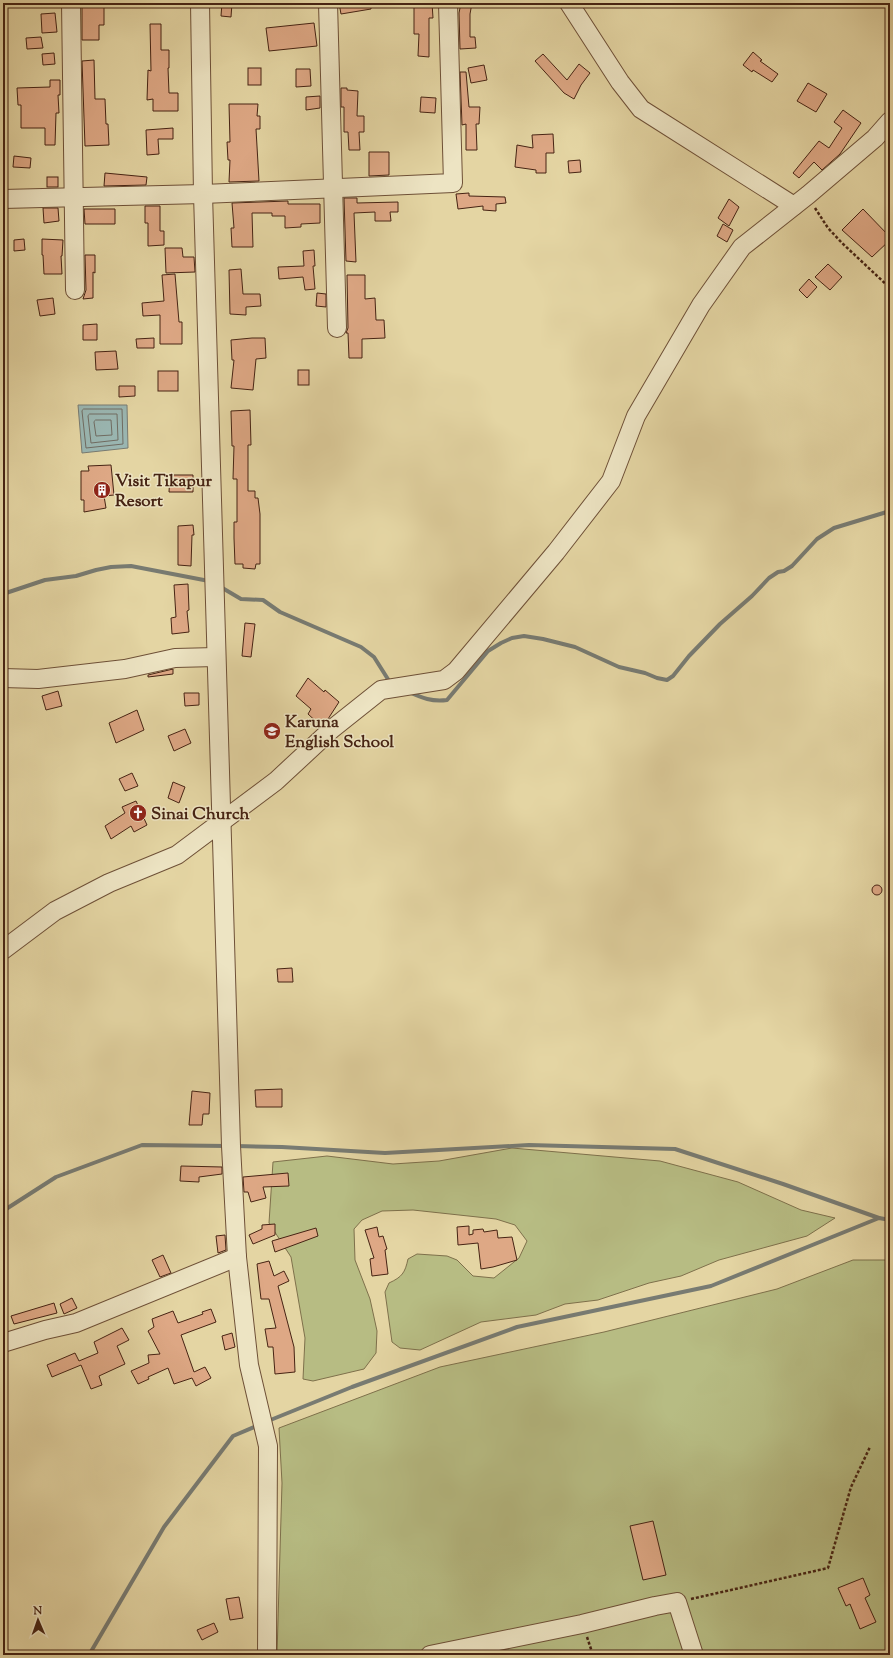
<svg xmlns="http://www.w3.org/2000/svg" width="893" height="1658" viewBox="0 0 893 1658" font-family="'Sorts Mill Goudy',serif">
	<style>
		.green { fill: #b7bc83; stroke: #7e704b }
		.water { fill: #9ab6b1; stroke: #787b72 }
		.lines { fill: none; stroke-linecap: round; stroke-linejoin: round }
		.shore { stroke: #706c62; stroke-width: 1 }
		.stream { stroke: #787b72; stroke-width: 4 }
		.building { fill: #dea885; stroke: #462313 }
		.minor-casing { stroke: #6e5037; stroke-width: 20 }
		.path { stroke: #462313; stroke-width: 2.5; stroke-dasharray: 3 2; stroke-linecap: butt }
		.minor { stroke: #ede4c3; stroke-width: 18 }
		.labels { text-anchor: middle; stroke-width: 3; stroke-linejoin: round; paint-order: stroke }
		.poi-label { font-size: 17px; font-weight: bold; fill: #462313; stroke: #ede4c3; text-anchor: start }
	</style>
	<rect width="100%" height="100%" fill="#e4d5a3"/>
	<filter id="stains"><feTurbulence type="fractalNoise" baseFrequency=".005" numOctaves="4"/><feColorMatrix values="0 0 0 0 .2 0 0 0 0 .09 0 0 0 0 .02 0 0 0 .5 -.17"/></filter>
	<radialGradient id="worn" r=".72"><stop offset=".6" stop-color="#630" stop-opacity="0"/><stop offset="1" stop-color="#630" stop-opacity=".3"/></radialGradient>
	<g class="green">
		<path d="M 512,1148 L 660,1161 L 738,1182 L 801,1210 L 835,1218 L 807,1236 L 719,1260 L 681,1276 L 649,1283 L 598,1300 L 565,1304 L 536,1315 L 481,1322 L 420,1350 L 400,1348 L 392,1342 L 385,1292 L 389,1283 C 402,1277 405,1273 408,1259 L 417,1254 L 447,1256 L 457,1260 L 473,1276 L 494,1278 L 519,1258 L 527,1241 L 515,1225 L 496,1219 L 413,1210 L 382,1211 L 362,1220 L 354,1229 L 355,1260 L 370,1299 L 377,1331 L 376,1353 L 364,1369 L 313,1381 L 303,1379 L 305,1338 L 291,1257 L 269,1223 L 273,1162 L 327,1156 L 393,1164 L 439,1161 Z"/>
		<path d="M 853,1260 L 890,1260 L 890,1655 L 277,1655 L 282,1483 L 279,1428 L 440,1367 L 604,1332 L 777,1289 Z"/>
	</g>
	<path class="water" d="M 78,405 L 127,405 L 128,448 L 82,453 Z"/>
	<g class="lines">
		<g class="shore">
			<path d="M 84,409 L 122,409 L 123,444 L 86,448 L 82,411 Z"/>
			<path d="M 90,414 L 117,414 L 118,440 L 91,443 L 88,416 Z"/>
			<path d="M 96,420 L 111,420 L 112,435 L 96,436 L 94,422 Z"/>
		</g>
		<g class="stream">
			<path d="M 219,586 L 241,599 L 263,600 L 280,612 L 361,647 L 374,657 L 391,684"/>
			<path d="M 3,594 L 45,580 L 76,576 L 96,570 L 111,567 L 131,566 L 209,581"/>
			<path d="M 409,692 C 422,698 432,702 447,700 L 488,651 L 501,643 L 512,638 L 524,636 L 543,639 L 575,647 L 619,667 L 645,673 L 657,678 L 667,680 L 673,676 L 689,656 L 720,624 L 752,596 L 769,578 L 778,572 L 784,571 L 792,566 L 817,539 L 834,528 L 890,511"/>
			<path d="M 236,1146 L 282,1147 L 385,1153 L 529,1145 L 675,1149 L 783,1184 L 879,1218"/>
			<path d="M 3,1211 L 56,1177 L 142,1145 L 227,1146"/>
			<path d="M 268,1421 L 352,1387 L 517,1327 L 711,1286 L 879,1218 L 890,1220"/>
			<path d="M 89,1655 L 164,1527 L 233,1436 L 259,1425"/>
		</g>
	</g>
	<g class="building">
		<path d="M 222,3 L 232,3 L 231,17 L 221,16 Z"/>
		<path d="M 339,3 L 371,3 L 371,9 L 341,14 Z"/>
		<path d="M 414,3 L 432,3 L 433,18 L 429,18 L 429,57 L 418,56 L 419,34 L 414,34 Z"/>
		<path d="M 461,3 L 472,3 L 470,14 L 470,37 L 475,37 L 476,48 L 460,49 L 459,13 Z"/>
		<path d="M 104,6 L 104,25 L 99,25 L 99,40 L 82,40 L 82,7 Z"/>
		<path d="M 55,13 L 57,32 L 42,33 L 41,14 Z"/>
		<path d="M 314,23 L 317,46 L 269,51 L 266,28 Z"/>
		<path d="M 150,24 L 161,24 L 161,50 L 169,50 L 169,68 L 168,68 L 169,93 L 178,93 L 178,111 L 153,111 L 153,99 L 147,100 L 148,70 L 151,71 Z"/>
		<path d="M 41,37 L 43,48 L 27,49 L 26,38 Z"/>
		<path d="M 753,52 L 762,60 L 760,61 L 778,74 L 772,82 L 753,70 L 752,72 L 743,65 Z"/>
		<path d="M 54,53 L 55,64 L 43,65 L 42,54 Z"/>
		<path d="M 543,54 L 567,80 L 579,64 L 590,73 L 581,85 L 574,99 L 564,93 L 535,61 Z"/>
		<path d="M 94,60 L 95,99 L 105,99 L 106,124 L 108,124 L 109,145 L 85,146 L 82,61 Z"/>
		<path d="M 484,65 L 487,80 L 471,83 L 468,68 Z"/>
		<rect x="248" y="68" width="13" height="17"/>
		<path d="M 296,69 L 310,69 L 311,86 L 296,87 Z"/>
		<path d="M 460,72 L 466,72 L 469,107 L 480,107 L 479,124 L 476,124 L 477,150 L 466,150 L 466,124 L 462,125 Z"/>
		<path d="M 50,80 L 60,80 L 60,95 L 58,95 L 59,113 L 56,113 L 55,145 L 45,145 L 45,128 L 21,128 L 21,105 L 18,105 L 17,88 L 50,87 Z"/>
		<path d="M 808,83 L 827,94 L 816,112 L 797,101 Z"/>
		<path d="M 341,88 L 347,88 L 347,90 L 358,91 L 357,116 L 364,116 L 364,132 L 359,132 L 360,150 L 349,150 L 348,132 L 344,132 L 344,107 L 341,107 Z"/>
		<path d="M 320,96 L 320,108 L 306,110 L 306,97 Z"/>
		<path d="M 421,97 L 436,98 L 435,113 L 420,112 Z"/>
		<path d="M 229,104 L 258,104 L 257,116 L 260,116 L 260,129 L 256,129 L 259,181 L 229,182 L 230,160 L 228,160 L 227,142 L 230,142 Z"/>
		<path d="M 843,110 L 861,123 L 840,154 L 822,170 L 814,162 L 799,178 L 793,173 L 819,141 L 829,148 L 842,128 L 834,122 Z"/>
		<path d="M 173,128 L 173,139 L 158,139 L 159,154 L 147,155 L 146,130 Z"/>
		<path d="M 553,134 L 554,153 L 546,153 L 546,173 L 536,173 L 536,170 L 515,167 L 517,145 L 533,148 L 532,135 Z"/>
		<path d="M 369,152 L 389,152 L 389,175 L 369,176 Z"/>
		<path d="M 14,156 L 31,158 L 30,168 L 13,167 Z"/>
		<path d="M 580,160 L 581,172 L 569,173 L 568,161 Z"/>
		<path d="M 105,173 L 147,177 L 146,185 L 104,186 Z"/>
		<rect x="47" y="177" width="11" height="10"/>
		<path d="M 469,193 L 469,196 L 505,197 L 506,203 L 496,204 L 496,211 L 483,210 L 483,206 L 458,209 L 456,194 Z"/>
		<path d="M 344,198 L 357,198 L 357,203 L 398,202 L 398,212 L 390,212 L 391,221 L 375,221 L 375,212 L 354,213 L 356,262 L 346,261 Z"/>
		<path d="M 729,199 L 739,207 L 729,226 L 718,218 Z"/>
		<path d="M 288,201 L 288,204 L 320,204 L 320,223 L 301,224 L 301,227 L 285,228 L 285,216 L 272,216 L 272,213 L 252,213 L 253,247 L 232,247 L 231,228 L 234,228 L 232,203 Z"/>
		<path d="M 145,206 L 160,206 L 160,231 L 164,231 L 164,245 L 148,246 L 148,223 L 145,223 Z"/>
		<path d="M 43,208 L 58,208 L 59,221 L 44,223 Z"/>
		<path d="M 84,209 L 115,209 L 115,224 L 85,224 Z"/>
		<path d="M 863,209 L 890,237 L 890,240 L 872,257 L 842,230 Z"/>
		<path d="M 723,224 L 733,230 L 727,242 L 717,236 Z"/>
		<path d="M 24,239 L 25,250 L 14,251 L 14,240 Z"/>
		<path d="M 42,239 L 63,240 L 62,256 L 61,256 L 62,274 L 44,274 L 43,255 L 42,255 Z"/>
		<path d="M 165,248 L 182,248 L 183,257 L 194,257 L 195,272 L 166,273 Z"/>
		<path d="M 314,250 L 315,266 L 313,266 L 315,289 L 305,290 L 303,277 L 279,279 L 278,267 L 304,266 L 303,251 Z"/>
		<path d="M 85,255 L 95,255 L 95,273 L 93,272 L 93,298 L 83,299 L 86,290 Z"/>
		<path d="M 828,264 L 842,277 L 830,290 L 815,277 Z"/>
		<path d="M 241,269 L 243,294 L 260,294 L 261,306 L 246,307 L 246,315 L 230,314 L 229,270 Z"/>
		<path d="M 175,274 L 179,322 L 182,322 L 182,344 L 160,344 L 160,315 L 143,316 L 142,303 L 164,301 L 162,275 Z"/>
		<path d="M 347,275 L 365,275 L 365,299 L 375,298 L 376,320 L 384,320 L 385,338 L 362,339 L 362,358 L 349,358 L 348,333 L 346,333 L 348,328 Z"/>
		<path d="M 809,279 L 817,287 L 807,298 L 799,290 Z"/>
		<path d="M 317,293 L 326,294 L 326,307 L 316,306 Z"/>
		<path d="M 53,298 L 55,314 L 40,316 L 37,300 Z"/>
		<path d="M 97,324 L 97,340 L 83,340 L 83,325 Z"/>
		<path d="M 154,338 L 154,348 L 137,348 L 136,339 Z"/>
		<path d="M 252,338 L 265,338 L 266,358 L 256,359 L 253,390 L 231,388 L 234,360 L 232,360 L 231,340 Z"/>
		<path d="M 116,351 L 118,369 L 96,370 L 95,352 Z"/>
		<rect x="298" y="370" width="11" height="15"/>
		<rect x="158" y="371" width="20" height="20"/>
		<path d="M 119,386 L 135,386 L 135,396 L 119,397 Z"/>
		<path d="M 250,410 L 251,445 L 248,445 L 248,491 L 255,491 L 255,498 L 258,498 L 260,514 L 260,564 L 256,564 L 255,569 L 243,568 L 243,564 L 235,564 L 234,538 L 234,522 L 237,522 L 237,479 L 233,479 L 234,446 L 232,446 L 231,411 Z"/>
		<path d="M 111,465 L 114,495 L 104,496 L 106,508 L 84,512 L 84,500 L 81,500 L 81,471 L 89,471 L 88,466 Z"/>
		<path d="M 170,475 L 193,475 L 193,492 L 169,492 Z"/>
		<path d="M 193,525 L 194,535 L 192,535 L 191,566 L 178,565 L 178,526 Z"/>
		<path d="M 188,584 L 189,610 L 187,611 L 189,632 L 172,634 L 171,618 L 176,617 L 174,585 Z"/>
		<path d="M 245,623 L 255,624 L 251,657 L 242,656 Z"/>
		<path d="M 173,669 L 173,674 L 148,677 L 148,675 Z"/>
		<path d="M 308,678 L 324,692 L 325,690 L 339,702 L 328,719 L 320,725 L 308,714 L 311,709 L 296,696 Z"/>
		<path d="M 58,691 L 62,706 L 46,710 L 42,696 Z"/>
		<path d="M 184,693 L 199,693 L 199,705 L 185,706 Z"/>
		<path d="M 137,710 L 144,730 L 116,743 L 109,723 Z"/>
		<path d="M 185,729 L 191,743 L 174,751 L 168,736 Z"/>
		<path d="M 132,773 L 138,786 L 125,791 L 119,779 Z"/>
		<path d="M 173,782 L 185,787 L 179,803 L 168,798 Z"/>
		<path d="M 136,801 L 147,825 L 134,832 L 131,826 L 111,839 L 105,826 L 125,813 L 122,807 Z"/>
		<circle cx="877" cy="890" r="5"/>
		<path d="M 292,968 L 293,982 L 278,982 L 277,969 Z"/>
		<path d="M 282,1089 L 282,1107 L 256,1107 L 255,1090 Z"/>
		<path d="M 192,1091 L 210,1093 L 209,1114 L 203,1114 L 202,1125 L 189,1125 Z"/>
		<path d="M 181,1166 L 222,1167 L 222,1174 L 199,1177 L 199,1182 L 180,1181 Z"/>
		<path d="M 288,1173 L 289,1186 L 263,1187 L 266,1198 L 251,1202 L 248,1192 L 244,1192 L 243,1177 Z"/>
		<path d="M 275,1224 L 275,1235 L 253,1244 L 249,1235 L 262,1229 L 262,1225 Z"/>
		<path d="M 469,1226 L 469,1235 L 473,1234 L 473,1230 L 483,1229 L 484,1232 L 497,1230 L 498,1238 L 512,1237 L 517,1260 L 493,1267 L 481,1269 L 478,1243 L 458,1245 L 457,1227 Z"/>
		<path d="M 377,1227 L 379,1237 L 383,1236 L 387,1249 L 385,1250 L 388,1274 L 372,1276 L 370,1259 L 374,1258 L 365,1230 Z"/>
		<path d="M 316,1228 L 318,1236 L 275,1252 L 272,1241 Z"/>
		<path d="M 225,1235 L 226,1250 L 218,1253 L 216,1236 Z"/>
		<path d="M 163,1255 L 171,1273 L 160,1277 L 152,1260 Z"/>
		<path d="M 269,1261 L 274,1276 L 284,1271 L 289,1281 L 278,1286 L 294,1347 L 295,1372 L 275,1374 L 273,1347 L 268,1347 L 265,1329 L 276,1328 L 269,1299 L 261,1299 L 257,1264 Z"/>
		<path d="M 72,1298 L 77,1308 L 64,1314 L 60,1304 Z"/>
		<path d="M 54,1303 L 57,1313 L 14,1324 L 11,1316 Z"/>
		<path d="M 211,1309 L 216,1322 L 181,1335 L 194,1372 L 205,1367 L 211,1378 L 196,1386 L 192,1378 L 174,1384 L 168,1368 L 148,1377 L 149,1379 L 138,1384 L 131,1371 L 149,1363 L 148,1355 L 160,1354 L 148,1331 L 154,1327 L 152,1319 L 173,1311 L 178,1323 L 203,1314 L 202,1312 Z"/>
		<path d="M 122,1328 L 129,1340 L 117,1346 L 125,1364 L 99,1376 L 102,1385 L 91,1389 L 81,1365 L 52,1377 L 47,1365 L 75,1353 L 79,1361 L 98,1353 L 94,1342 Z"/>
		<path d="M 232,1333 L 235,1347 L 225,1350 L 222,1336 Z"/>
		<path d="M 653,1521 L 666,1575 L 643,1580 L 630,1526 Z"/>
		<path d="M 863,1578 L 870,1595 L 865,1598 L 876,1622 L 860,1629 L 850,1604 L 846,1606 L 838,1588 Z"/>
		<path d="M 239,1597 L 243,1618 L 230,1620 L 226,1599 Z"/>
		<path d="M 214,1623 L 218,1632 L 202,1640 L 197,1630 Z"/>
	</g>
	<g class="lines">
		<defs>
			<g id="minor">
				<path d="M 71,3 L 75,290"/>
				<path d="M 200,3 L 203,194 L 231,1146 L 237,1257 L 249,1365 L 268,1446 L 267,1655"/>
				<path d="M 328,3 L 337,328"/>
				<path d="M 569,3 L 620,82 L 641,109 L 794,206"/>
				<path d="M 3,199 L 203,194 L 453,183 L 448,3"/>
				<path d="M 3,678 L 38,679 L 125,669 L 175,658 L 216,657"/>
				<path d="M 3,950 L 55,911 L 109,883 L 177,855 L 276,781 L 332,729 L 381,690 L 444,680 L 456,671 L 556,552 L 611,481 L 636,416 L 701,305 L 742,247 L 808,195 L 875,138 L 890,121"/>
				<path d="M 3,1343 L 45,1330 L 76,1323 L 237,1257"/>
				<path d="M 430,1655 L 582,1624 L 655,1606 L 677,1602 L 694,1655"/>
			</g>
		</defs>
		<use href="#minor" class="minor-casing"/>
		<g class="path">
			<path d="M 815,208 L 828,228 L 842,243 L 890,288"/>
			<path d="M 691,1599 L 828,1568 L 851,1487 L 870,1447"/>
			<path d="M 587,1637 L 593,1655"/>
		</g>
		<use href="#minor" class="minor"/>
	</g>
	<defs>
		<symbol id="building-disc" viewBox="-11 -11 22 22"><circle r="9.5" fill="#8f2418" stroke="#ede4c3"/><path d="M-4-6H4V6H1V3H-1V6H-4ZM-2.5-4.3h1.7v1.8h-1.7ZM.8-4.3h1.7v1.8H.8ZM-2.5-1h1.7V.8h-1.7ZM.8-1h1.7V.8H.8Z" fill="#fff"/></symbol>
		<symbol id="school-disc" viewBox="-11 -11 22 22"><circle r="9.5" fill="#8f2418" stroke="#ede4c3"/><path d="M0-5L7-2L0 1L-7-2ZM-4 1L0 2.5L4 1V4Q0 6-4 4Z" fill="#fff"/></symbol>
		<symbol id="church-disc" viewBox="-11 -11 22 22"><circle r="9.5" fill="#8f2418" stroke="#ede4c3"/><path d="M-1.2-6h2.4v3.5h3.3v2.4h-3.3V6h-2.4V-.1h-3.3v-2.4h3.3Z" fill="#fff"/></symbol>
	</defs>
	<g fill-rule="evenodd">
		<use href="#building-disc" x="92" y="480" width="20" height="20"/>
		<use href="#school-disc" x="262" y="721" width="20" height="20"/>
		<use href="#church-disc" x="128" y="803" width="20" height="20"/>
	</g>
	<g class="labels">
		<g class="poi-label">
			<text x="115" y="486">Visit Tikapur<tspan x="115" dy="20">Resort</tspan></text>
			<text x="285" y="727">Karuna<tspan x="285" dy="20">English School</tspan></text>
			<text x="151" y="819">Sinai Church</text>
		</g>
	</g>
	<rect width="893" height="1658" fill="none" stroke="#e4d5a3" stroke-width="16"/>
	<rect x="4" y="4" width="885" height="1650" fill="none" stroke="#462313" stroke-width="2"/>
	<rect x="8" y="8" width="877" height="1642" fill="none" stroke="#462313"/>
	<g transform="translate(38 1620) rotate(358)" stroke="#ede4c3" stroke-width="3" paint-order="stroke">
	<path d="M0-3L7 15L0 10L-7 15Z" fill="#462313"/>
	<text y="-6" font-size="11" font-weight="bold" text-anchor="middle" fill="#462313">N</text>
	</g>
	<rect width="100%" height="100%" filter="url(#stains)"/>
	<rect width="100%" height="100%" fill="url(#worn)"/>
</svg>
